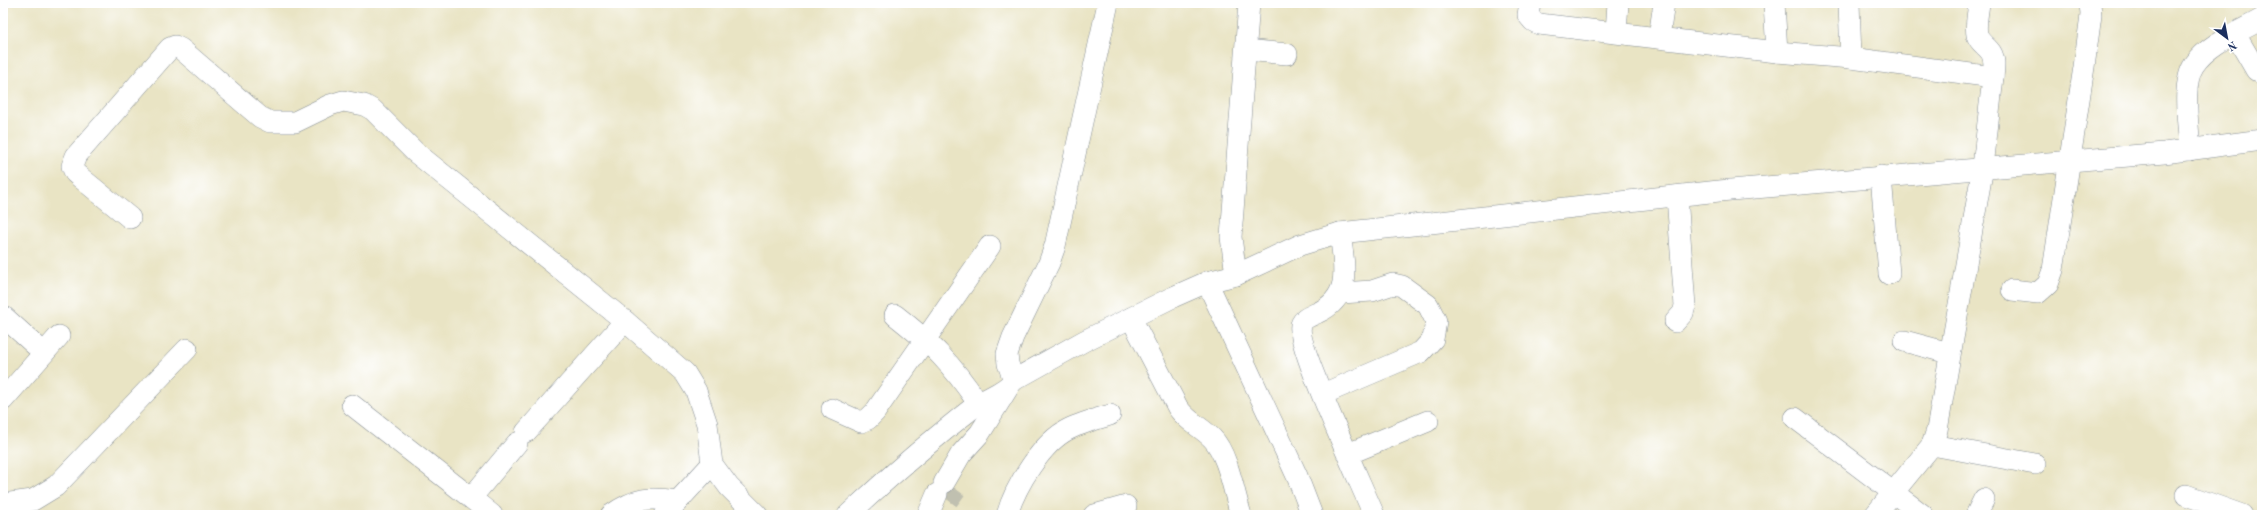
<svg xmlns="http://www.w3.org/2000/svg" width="2265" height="518" viewBox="0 0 2265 518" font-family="'Old Standard TT',serif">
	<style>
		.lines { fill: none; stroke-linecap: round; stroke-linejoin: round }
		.minor-tunnel { stroke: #c0c0b0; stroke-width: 21; stroke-dasharray: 21 10; stroke-linecap: butt }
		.minor-casing { stroke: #828a91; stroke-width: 22 }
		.minor { stroke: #fff; stroke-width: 21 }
	</style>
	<rect width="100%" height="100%" fill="#fff"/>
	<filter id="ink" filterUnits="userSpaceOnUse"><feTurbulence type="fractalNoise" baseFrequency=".025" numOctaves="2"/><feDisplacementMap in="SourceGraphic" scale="8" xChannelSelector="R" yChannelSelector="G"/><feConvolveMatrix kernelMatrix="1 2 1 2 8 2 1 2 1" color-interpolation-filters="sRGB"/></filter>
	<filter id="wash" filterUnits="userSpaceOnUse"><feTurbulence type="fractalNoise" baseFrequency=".012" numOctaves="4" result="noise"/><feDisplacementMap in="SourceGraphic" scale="16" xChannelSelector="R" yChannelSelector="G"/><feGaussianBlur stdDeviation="0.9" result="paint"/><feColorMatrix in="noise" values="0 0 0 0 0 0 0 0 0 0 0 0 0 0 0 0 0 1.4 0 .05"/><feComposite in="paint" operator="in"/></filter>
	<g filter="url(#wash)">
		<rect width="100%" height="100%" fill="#e9e4c4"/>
	</g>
	<g filter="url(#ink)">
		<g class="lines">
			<path class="minor-tunnel" d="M 948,500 L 956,489"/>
			<defs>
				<g id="minor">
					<path d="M 1530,3 L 1528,15 L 1533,21 L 1539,24 L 1777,52 L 1851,58 L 1993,77 L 1983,167 L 1937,430 L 1932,445 L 1875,515"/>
					<path d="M 1774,3 L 1777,52"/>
					<path d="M 1849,3 L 1851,58"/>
					<path d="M 1979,3 C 1978,13 1975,25 1977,35 C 1979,42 1985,45 1989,50 C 1996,57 1994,68 1993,77"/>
					<path d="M 1616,32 L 1618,3"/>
					<path d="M 2235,34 L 2256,70 L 2262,74"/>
					<path d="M 1659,37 L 1664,3"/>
					<path d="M 1246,50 L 1287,54"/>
					<path d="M 2190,150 C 2189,128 2181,84 2194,65 C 2209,43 2239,32 2262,19"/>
					<path d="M 1881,176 L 1889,274"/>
					<path d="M 130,218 L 81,178 L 75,173 L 72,166 L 76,156 L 170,48 L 175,46 L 181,49 L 260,117 L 270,122 L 295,122 L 330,105 L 343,101 L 364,105 L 373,110 L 415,152 L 625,321 L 685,373 L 696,391 L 707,424 L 712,464 L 729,487 L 757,515"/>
					<path d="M 1340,233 C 1344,265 1353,297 1317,313 C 1311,316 1303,318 1301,325 C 1295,343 1363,488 1374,515"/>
					<path d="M 1236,275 L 1231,237 L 1249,3"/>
					<path d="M 1207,282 L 1297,476 L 1312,515"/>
					<path d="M 2012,290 L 2038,293 L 2048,284 L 2053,270 L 2084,67 L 2091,15 L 2090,3"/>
					<path d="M 895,315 C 933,345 951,363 978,403"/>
					<path d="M 3,316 L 44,353"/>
					<path d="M 1131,318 L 1178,408 C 1189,423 1200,426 1212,438 C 1228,454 1234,493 1241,515"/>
					<path d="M 1675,322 L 1683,313 L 1685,306 L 1677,196"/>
					<path d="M 1904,341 L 1949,353"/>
					<path d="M 1014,380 L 1008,364 L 1007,354 L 1013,337 L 1049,263 L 1055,246 L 1108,3"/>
					<path d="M 1323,394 L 1421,352 L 1433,339 L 1436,321 L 1428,305 L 1402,286 L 1393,284 L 1372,291 L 1341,293"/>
					<path d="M 3,400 L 59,336"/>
					<path d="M 352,405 L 471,498"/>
					<path d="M 832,409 L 861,422 L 868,419 L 875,412 L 990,246"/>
					<path d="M 1795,418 L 1923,515"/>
					<path d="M 526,432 L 625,321"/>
					<path d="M 1932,445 L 2035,464"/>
					<path d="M 1348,454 L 1428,421"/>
					<path d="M 944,483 L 961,454 L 980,433 L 1008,388"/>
					<path d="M 2186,495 L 2242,515"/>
					<path d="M 3,504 L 33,500 L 56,486 L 187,349"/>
					<path d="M 492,515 L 471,498 L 517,443"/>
					<path d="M 611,515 C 636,497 649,497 678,501"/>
					<path d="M 665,515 L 712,464"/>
					<path d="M 848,515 C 889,477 930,441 974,407 C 986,397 1005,393 1014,380 L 1084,341 L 1173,297 L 1207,282 L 1236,275 L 1300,245 L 1340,233 L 1719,191 L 2164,153 L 2262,140"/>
					<path d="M 928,515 L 937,494"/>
					<path d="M 1007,515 C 1015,487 1042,442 1069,429 C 1081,423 1096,419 1110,415"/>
					<path d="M 1094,515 L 1126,506"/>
					<path d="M 1976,515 L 1984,499"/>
				</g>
			</defs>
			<use href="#minor" class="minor-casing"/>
			<use href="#minor" class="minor"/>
		</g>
	</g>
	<rect width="2265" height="518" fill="none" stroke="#fff" stroke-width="16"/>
	<g transform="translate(2227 38) rotate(148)" stroke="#ffffff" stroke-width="3" paint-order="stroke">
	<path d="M0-3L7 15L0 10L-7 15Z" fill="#1b2f5e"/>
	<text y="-6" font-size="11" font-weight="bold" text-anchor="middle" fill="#1b2f5e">N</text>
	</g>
</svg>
